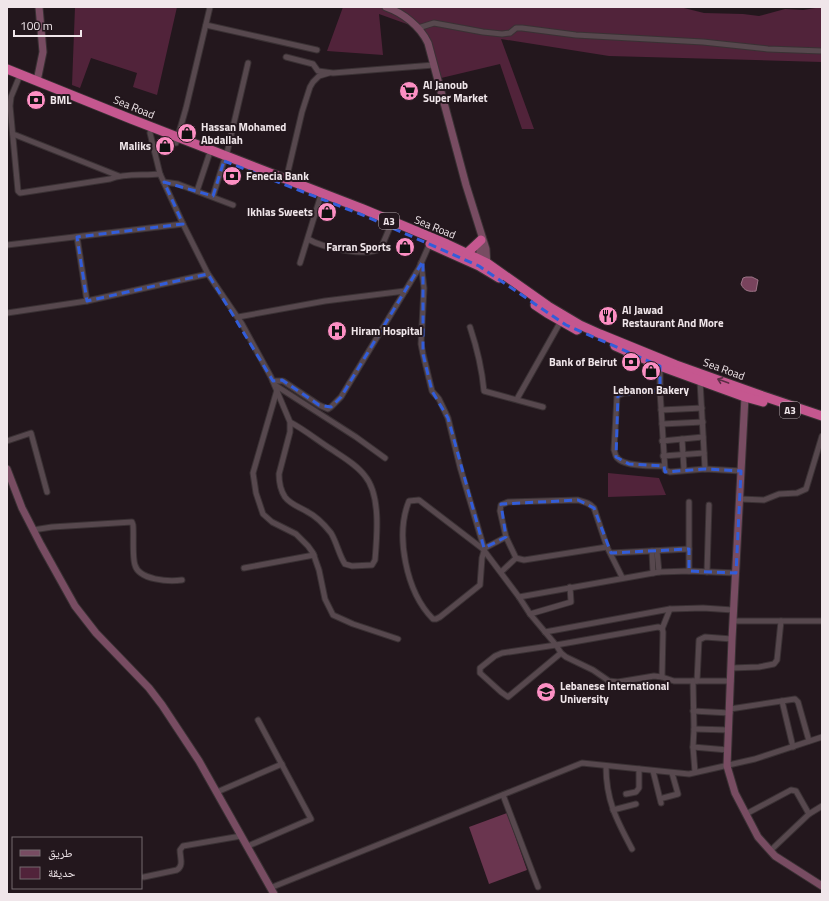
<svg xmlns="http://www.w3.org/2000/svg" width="829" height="901" viewBox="0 0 829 901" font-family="'Titillium Web','Noto Naskh Arabic',sans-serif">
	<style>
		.green { fill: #51233a }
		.forest { fill: #6a354f }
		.water { fill: #79435d; stroke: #9d7487 }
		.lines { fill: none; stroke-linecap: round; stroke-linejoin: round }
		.street-casing { stroke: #3a3134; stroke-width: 7 }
		.secondary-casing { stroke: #3a3134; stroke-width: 9 }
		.highway-casing { stroke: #3a3134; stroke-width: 11 }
		.street { stroke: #57484e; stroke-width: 5 }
		.secondary { stroke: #784c62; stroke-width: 7 }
		.highway { stroke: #c5578f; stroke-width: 9 }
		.oneway { stroke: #5c2d45 }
		.marked { fill: none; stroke: #325dda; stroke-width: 3; stroke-dasharray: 8 5; stroke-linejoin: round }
		.labels { text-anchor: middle; stroke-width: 4; stroke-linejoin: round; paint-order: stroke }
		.shield { fill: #23171d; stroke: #b2a8ac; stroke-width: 1 }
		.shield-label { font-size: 10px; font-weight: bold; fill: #f0e6ea }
		.poi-label { font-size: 11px; font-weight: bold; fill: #f0e6ea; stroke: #23171d; text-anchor: start }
		.street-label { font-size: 11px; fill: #f0e6ea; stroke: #23171d }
	</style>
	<rect width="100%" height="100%" fill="#23171d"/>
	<g class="green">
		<path d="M 75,7 L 177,7 L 157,95 L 133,87 L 137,73 L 91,58 L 80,88 L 72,85 Z"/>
		<path d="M 343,7 L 680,7 L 704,13 L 743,14 L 759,16 L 785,9 L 803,10 L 822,7 L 822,62 L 609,56 L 501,39 L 534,129 L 522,129 L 500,64 L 437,79 L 434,65 L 418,28 L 379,14 L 383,55 L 327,51 Z"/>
		<path d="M 608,473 L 659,478 L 666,495 L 608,497 Z"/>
	</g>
	<path class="forest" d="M 507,813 L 527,870 L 489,884 L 469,827 Z"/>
	<path class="water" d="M 746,277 L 752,277 L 758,280 L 756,291 C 749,292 744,291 741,284 L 743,278 Z"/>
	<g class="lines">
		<defs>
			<g id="street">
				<path d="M 206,25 L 317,50"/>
				<path d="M 418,28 L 434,23 L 483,32 L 502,34 L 510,33 L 516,28 L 522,28 L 576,35 L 703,42 L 768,49 L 822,51"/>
				<path d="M 286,57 L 313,64 L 318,71 L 333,73 L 434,65"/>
				<path d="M 18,80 L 11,97 L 10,106 L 18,191 L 20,193 L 110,179 C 125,173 144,176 160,174"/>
				<path d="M 150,133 L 160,174 L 183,224 L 208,274 L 242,324 L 271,377 L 290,422 L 290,432 L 279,474 C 279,481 281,491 285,497 C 290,504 299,507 306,511 C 316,516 324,524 331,533 C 337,543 339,555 345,564 L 352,566 L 372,565 L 375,560 C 377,536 381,495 365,476 C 357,465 343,457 331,449 C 317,440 305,430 290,422"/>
				<path d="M 13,134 L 119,176"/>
				<path d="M 176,143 L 186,108 L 210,7"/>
				<path d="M 226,157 L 248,63"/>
				<path d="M 286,180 L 302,112 L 310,87 L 313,82 L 319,76 L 329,73"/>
				<path d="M 164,182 L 178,184 L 233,205"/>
				<path d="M 197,191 L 209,155"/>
				<path d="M 213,196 L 224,161"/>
				<path d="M 77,237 L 87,301"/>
				<path d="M 308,239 C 321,247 368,258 381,248 L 390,227"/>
				<path d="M 7,245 L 183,224"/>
				<path d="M 300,263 L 320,198"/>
				<path d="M 421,263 L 424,288 L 421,344 L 423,354 L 432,391 L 439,399 L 448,418 L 460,467 L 484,548"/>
				<path d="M 7,313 L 87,301 L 208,274"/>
				<path d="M 238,317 L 325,301 L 405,291"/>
				<path d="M 470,327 C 477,348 482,369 484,391 L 543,407"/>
				<path d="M 660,366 L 660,391 L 665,470 L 670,472 L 705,469 L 741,471"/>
				<path d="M 273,381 L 283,381 L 319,405 L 328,409 L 331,407 L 341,397 L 419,268 L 430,243"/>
				<path d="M 700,381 L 705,469"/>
				<path d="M 275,385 L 356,437 L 385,458"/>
				<path d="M 277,390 L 253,473 L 256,493 L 263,514 L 272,522 L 296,534 L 308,546 L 313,553 L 319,570 L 325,599 L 333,615 L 353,624 L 398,639"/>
				<path d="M 660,391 L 624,393 L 617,396 L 614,450 C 615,452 615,454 616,456 C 621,467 653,466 664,466"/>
				<path d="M 517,399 L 561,321"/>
				<path d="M 661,410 L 702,408"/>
				<path d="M 662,424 L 703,422"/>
				<path d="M 682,439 L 684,470"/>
				<path d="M 7,441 L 31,433 L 47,492"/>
				<path d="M 662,441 L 703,437"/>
				<path d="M 663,456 L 704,453"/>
				<path d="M 740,499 L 764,500 L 779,494 L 797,493 L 806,489 L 822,436"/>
				<path d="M 33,530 L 52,527 L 132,522 L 133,525 C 134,535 132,557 135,565 C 139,580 169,582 182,580"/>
				<path d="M 483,549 L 506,537"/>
				<path d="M 484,551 L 482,558 L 480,585 L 440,617 L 436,619 L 433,619 C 406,592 395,535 409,501 L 419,500 L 483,549 L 519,597 L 530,614 L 556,645 L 561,653 L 566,657 L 593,670 L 609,681 L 618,682 L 654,676 L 662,677 L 674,681 L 731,681"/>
				<path d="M 652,551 L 653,573"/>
				<path d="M 657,551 L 659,572"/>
				<path d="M 611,553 L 689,549"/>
				<path d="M 516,558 L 506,537 L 500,511 L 501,505 L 508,502 L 578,500 C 585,502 590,503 594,508 L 607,547 L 622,577"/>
				<path d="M 516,558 L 524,560 L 607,547"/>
				<path d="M 244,568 L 314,555"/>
				<path d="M 689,571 L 689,502"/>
				<path d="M 501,572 L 516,558"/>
				<path d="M 707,572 L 709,505"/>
				<path d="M 519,597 L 659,572 L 689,571 L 736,573"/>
				<path d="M 530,614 L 571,602 L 570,587"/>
				<path d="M 733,621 L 822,621"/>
				<path d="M 662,629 L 670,609"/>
				<path d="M 545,632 L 670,609 L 703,608 L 733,610"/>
				<path d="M 561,653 L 508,697 L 501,692 L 480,673 L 480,668 L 495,656 L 502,653 L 556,645 L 658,627 L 662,628 L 663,632 L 662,677"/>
				<path d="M 731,668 L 759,667 L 774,664 L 777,660 L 781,621"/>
				<path d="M 693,681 L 694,729 L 693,747 L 695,772"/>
				<path d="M 697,681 L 699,640 L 705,637 L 732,639"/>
				<path d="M 782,701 L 793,747"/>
				<path d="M 730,709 L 795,699 L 798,702 L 809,741"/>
				<path d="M 693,711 L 730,713"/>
				<path d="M 694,729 L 729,730"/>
				<path d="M 693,747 L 728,750"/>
				<path d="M 606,766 C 606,800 616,819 632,849"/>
				<path d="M 653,771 L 661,803"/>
				<path d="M 217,792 L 282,764"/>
				<path d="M 626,794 L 636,792 L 639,788 L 639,769"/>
				<path d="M 503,795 L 538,887"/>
				<path d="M 663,798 L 678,794 L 672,773"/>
				<path d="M 613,810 L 636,804"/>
				<path d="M 746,814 L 791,790 L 796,791 L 809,814"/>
				<path d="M 248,846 L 311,819 L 258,720"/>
				<path d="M 770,851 L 809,814 L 822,806"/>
				<path d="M 144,877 L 177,870 C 184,865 180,858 180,850 L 183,846 L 241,836"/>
				<path d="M 270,888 L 582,763 L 689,774 L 755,759 L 822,737"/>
			</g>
			<g id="secondary">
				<path d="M 386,7 C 403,13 420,26 428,43 L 466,185 L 486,249 L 487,268"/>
				<path d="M 37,81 L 43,52 L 39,7"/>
				<path d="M 479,263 L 481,239"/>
				<path d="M 746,392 L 745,397 L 732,639 L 727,766 L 735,793 L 758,837 L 775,856 L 822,886"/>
				<path d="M 7,469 L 22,508 L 41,545 L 75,606 L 96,633 L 149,688 L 162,705 L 199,761 L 274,894"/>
			</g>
			<g id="highway">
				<path d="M 7,69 L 131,119 L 363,209 L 447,244 L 487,263 L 548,306 L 580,325 L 600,334 L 676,365 L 760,395 L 822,416"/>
				<path d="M 430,244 L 479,266 L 499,278"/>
				<path d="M 467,253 L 481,240"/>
				<path d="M 535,305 L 547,313 L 577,330"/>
				<path d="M 615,346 L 660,366 L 745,397 L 763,402"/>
			</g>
		</defs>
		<use href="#street" class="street-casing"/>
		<use href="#secondary" class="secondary-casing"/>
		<use href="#highway" class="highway-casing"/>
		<use href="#street" class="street"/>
		<use href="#secondary" class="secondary"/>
		<use href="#highway" class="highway"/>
	</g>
	<defs><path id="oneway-shaft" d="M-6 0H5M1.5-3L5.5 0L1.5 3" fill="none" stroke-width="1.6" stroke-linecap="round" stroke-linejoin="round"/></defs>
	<use class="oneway" href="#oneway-shaft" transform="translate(723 381) rotate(-160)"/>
	<path class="marked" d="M 224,161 L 365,216 L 479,266 L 566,325 L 660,366 L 660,391 L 618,395 L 616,457 L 629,464 L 664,466 L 665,472 L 705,469 L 741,471 L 736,573 L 689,571 L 689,549 L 611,553 L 594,508 L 578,500 L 501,504 L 506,537 L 484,548 L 448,418 L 432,391 L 423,354 L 423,261 L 341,397 L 331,407 L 319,405 L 282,380 L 273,381 L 208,274 L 87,301 L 77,237 L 183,224 L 164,182 L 213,196 Z"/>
	<defs>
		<symbol id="supermarket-disc" viewBox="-11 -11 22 22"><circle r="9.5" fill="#fc8fc3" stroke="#23171d"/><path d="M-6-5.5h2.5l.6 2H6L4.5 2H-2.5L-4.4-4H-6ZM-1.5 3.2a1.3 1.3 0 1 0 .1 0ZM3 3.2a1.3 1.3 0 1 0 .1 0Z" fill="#111"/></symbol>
		<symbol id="bank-disc" viewBox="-11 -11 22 22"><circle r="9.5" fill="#fc8fc3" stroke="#23171d"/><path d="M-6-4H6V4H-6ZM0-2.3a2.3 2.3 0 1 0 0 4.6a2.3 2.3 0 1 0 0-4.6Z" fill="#111"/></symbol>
		<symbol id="shop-disc" viewBox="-11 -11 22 22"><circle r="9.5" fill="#fc8fc3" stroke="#23171d"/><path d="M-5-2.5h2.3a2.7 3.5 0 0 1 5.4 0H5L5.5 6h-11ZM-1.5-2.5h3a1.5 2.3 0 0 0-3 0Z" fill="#111"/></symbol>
		<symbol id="restaurant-disc" viewBox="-11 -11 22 22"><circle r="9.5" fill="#fc8fc3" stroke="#23171d"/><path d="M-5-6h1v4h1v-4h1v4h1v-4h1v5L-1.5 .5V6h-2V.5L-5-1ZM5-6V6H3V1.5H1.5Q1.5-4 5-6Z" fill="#111"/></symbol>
		<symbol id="hospital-disc" viewBox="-11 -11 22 22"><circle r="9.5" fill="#fc8fc3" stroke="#23171d"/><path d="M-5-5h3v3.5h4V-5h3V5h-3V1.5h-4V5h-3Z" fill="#111"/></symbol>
		<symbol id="university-disc" viewBox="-11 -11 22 22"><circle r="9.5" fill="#fc8fc3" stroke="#23171d"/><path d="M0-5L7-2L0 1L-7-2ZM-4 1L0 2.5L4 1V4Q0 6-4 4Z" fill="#111"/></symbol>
	</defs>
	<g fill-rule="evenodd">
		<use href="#supermarket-disc" x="398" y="80" width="22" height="22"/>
		<use href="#bank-disc" x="25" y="89" width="22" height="22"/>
		<use href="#shop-disc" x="176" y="122" width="22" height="22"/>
		<use href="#shop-disc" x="154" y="135" width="22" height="22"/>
		<use href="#bank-disc" x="221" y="165" width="22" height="22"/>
		<use href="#shop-disc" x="316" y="201" width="22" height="22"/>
		<use href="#shop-disc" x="394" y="236" width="22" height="22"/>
		<use href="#restaurant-disc" x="597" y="305" width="22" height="22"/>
		<use href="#hospital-disc" x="326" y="320" width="22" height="22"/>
		<use href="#bank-disc" x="620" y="351" width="22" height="22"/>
		<use href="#shop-disc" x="640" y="360" width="22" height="22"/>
		<use href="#university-disc" x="535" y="681" width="22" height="22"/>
	</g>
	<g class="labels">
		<g class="shield">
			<rect x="379" y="213" width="20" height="16" rx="3"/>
			<rect x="780" y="402" width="20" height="16" rx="3"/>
		</g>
		<g class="shield-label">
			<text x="389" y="225">A3</text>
			<text x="790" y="414">A3</text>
		</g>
		<g class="poi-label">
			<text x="423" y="89">Al Janoub<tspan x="423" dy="13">Super Market</tspan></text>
			<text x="50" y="104">BML</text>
			<text x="201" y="131">Hassan Mohamed<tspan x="201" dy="13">Abdallah</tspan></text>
			<text x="151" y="150" text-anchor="end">Maliks</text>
			<text x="246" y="180">Fenecia Bank</text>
			<text x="313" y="216" text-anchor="end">Ikhlas Sweets</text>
			<text x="391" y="251" text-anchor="end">Farran Sports</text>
			<text x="622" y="314">Al Jawad<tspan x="622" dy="13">Restaurant And More</tspan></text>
			<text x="351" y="335">Hiram Hospital</text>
			<text x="617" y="366" text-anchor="end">Bank of Beirut</text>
			<text x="651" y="394" text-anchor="middle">Lebanon Bakery</text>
			<text x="560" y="690">Lebanese International<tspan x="560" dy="13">University</tspan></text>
		</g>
		<g class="street-label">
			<text transform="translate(134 107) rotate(22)" y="4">Sea Road</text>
			<text transform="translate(435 227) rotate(22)" y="4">Sea Road</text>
			<text transform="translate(724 369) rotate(20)" y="4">Sea Road</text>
		</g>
	</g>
	<rect width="829" height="901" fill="none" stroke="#f0e6ea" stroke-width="16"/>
	<rect x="12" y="837" width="130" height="52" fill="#23171d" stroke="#756a6f"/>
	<rect x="20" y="850" width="20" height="6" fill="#784c62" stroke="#756a6f"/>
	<text x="48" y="857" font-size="12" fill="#f0e6ea">طريق</text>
	<rect x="20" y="867" width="20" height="12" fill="#51233a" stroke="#756a6f"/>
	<text x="48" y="877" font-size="12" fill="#f0e6ea">حديقة</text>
	<path d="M14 30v6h67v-6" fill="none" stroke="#f0e6ea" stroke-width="2"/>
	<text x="20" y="30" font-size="12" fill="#f0e6ea" stroke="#23171d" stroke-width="3" paint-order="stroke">100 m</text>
</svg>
